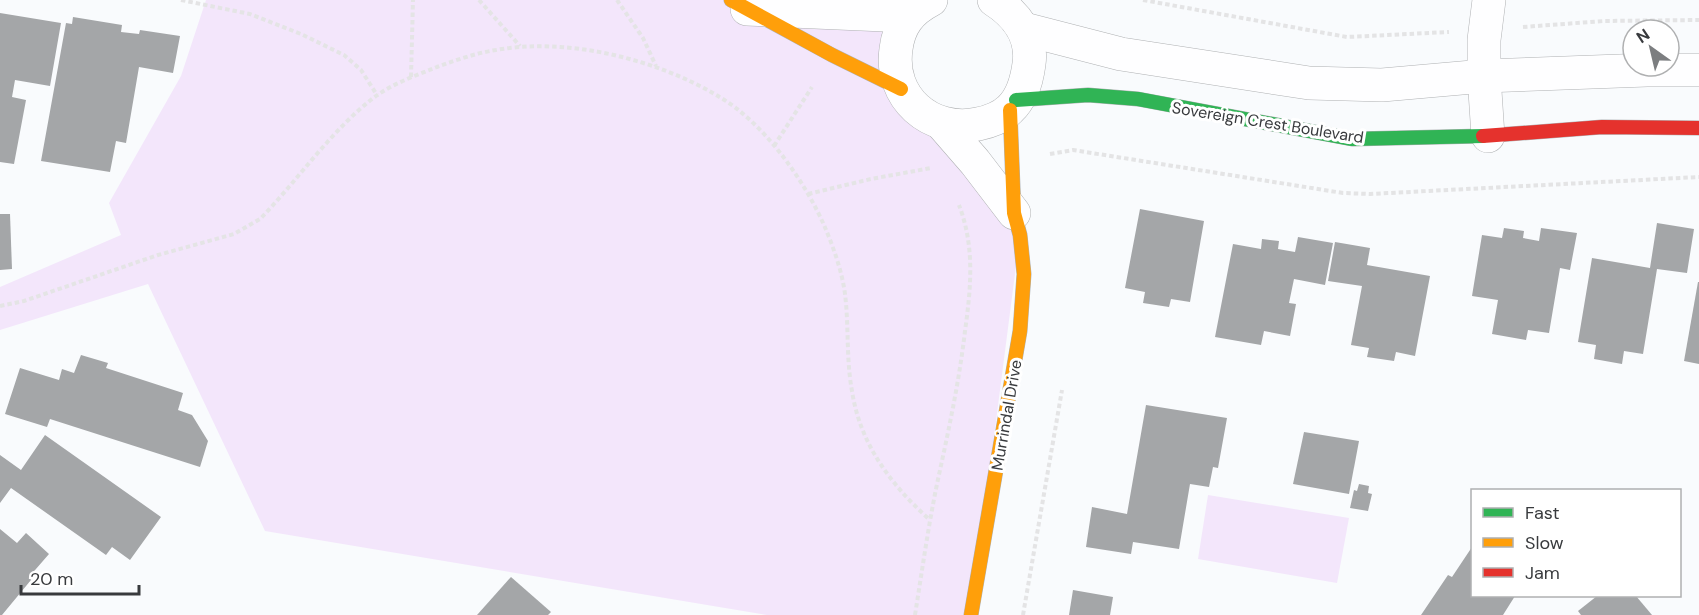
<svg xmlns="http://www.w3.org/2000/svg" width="1699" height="615" viewBox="0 0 1699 615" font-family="'DM Sans',sans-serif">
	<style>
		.green { fill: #f3e6fb }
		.building { fill: #a4a6a8 }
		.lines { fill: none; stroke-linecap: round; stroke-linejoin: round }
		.street-casing { stroke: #afb1b3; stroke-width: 34 }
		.fast-casing { stroke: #afb1b3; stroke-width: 15 }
		.slow-casing { stroke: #afb1b3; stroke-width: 15 }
		.jam-casing { stroke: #afb1b3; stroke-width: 15 }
		.path { stroke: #e4e4e5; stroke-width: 4; stroke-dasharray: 4.5 3; stroke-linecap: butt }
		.street { stroke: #fefeff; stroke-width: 33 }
		.fast { stroke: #30b455; stroke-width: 14 }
		.slow { stroke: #ff9f0a; stroke-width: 14 }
		.jam { stroke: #e5322d; stroke-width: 14 }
		.labels { text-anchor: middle; stroke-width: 6; stroke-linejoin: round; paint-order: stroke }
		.street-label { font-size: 16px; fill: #383a3d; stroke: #fff }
	</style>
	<rect width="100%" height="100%" fill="#f9fbfd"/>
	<g class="green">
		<path d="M 206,0 L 916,0 L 894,63 L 1020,235 L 971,615 L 767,615 L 265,531 L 148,284 L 0,330 L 0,287 L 121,235 L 109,203 L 181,76 Z"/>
		<path d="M 1208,495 L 1349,518 L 1337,583 L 1198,559 Z"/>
	</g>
	<g class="building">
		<path d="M 0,13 L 61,23 L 50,86 L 15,80 L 12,97 L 26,100 L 14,164 L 0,162 Z"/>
		<path d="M 73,17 L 122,25 L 121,32 L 139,34 L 140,30 L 180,36 L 173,73 L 139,67 L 126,143 L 116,141 L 110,172 L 41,161 L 66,23 L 72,24 Z"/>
		<path d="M 1140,209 L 1204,221 L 1190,302 L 1171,299 L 1169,307 L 1143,303 L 1145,292 L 1125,288 Z"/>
		<path d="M 0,214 L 10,214 L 12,269 L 0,270 Z"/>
		<path d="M 1657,223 L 1694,229 L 1687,273 L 1657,269 L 1643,354 L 1624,351 L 1622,364 L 1594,359 L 1596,345 L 1578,342 L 1592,258 L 1650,268 Z"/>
		<path d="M 1504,228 L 1524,231 L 1523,238 L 1539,241 L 1541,228 L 1577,233 L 1570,270 L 1560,268 L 1549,333 L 1528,330 L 1526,340 L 1492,334 L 1498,300 L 1472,296 L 1482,235 L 1502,238 Z"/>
		<path d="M 1298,237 L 1333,243 L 1325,285 L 1294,279 L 1289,303 L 1296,304 L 1290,336 L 1264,331 L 1261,345 L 1215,337 L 1233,244 L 1261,249 L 1262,239 L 1279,241 L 1278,249 L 1295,252 Z"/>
		<path d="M 1335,242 L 1370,248 L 1367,265 L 1430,276 L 1415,356 L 1396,352 L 1394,361 L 1367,357 L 1369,348 L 1351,345 L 1362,286 L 1328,281 Z"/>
		<path d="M 1698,282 L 1699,282 L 1699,364 L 1684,361 Z"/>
		<path d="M 81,355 L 108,363 L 106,368 L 183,393 L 178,410 L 192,415 L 208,441 L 200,467 L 50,419 L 47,427 L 5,414 L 20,368 L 59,380 L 62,369 L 74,373 Z"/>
		<path d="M 1146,405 L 1227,418 L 1218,468 L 1213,467 L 1209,487 L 1190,484 L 1179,549 L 1133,542 L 1131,554 L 1086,547 L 1092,507 L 1127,514 Z"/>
		<path d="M 1304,432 L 1359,441 L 1349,494 L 1293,484 Z"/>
		<path d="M 45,435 L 161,517 L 130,560 L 112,547 L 106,555 L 11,488 L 0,503 L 0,455 L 21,470 Z"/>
		<path d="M 1359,484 L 1369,486 L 1368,493 L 1372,494 L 1368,511 L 1350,508 L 1354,490 L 1357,491 Z"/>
		<path d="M 0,529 L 17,543 L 26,533 L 49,554 L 29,577 L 31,580 L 2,615 L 0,615 Z"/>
		<path d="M 1472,547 L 1472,596 L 1515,596 L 1503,615 L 1421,615 L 1448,575 L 1452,577 Z"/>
		<path d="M 511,577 L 551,612 L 548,615 L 477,615 Z"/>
		<path d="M 1073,590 L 1113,597 L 1110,615 L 1069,615 Z"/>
		<path d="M 1597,596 L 1636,596 L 1652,615 L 1581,615 L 1578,611 Z"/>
	</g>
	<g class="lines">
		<defs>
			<g id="street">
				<path d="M 931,0 C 910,11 899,25 896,49 C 889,97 930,134 978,124 C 988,122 1002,117 1010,109 C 1023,97 1027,79 1029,64 C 1033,36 1016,14 994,0"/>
				<path d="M 747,9 L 908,16"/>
				<path d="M 1024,29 L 1121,54 L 1309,83 L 1382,85 L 1484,76 L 1647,70 L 1699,70"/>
				<path d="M 942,124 L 975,162 L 1014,213"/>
				<path d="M 1488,136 L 1484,76 L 1484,40 L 1489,0"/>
			</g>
			<path id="fast" d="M 1016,100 L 1088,95 L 1138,99 L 1352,139 L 1483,136"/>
			<g id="slow">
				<path d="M 731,0 L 832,55 L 901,89"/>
				<path d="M 971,615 L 1020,331 L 1024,274 L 1020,235 L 1014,213 L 1010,110"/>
			</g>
			<path id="jam" d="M 1483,136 L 1602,127 L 1699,128"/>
		</defs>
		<use href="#street" class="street-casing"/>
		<use href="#fast" class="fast-casing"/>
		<use href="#slow" class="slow-casing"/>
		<use href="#jam" class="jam-casing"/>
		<g class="path">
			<path d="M 181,0 L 250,14 L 301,34 L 344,55 L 361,70 L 377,95"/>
			<path d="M 479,0 L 520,46"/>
			<path d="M 617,0 L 643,38 L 656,66"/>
			<path d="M 1143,0 L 1347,37 L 1449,32"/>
			<path d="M 1523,27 L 1604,21 L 1699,20"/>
			<path d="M 411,77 L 413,0"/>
			<path d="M 774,146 L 812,87"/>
			<path d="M 1050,154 L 1073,150 L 1343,193 L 1370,194 L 1699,177"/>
			<path d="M 808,194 L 871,179 L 931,168"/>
			<path d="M 0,306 L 24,301 L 158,255 L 234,234 L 260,219 C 298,180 333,128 376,96 C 394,83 417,75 437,67 C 456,60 476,53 496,50 C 567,37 656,59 718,96 C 763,122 803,178 824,225 C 833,246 842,271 845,294 C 849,326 846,359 852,391 C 860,444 891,485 930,520"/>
			<path d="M 915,615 C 922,571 928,528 937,484 C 948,433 959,383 965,331 C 971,288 975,247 959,205"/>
			<path d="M 1023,615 L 1062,390"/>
		</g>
		<use href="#street" class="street"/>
		<use href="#fast" class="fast"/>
		<use href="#slow" class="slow"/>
		<use href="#jam" class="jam"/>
	</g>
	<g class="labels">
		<g class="street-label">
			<text transform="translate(1268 122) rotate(9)" y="6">Sovereign Crest Boulevard</text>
			<text transform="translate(1006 415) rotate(-80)" y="6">Murrindal Drive</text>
		</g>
	</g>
	<rect x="1471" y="489" width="210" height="108" fill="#ffffff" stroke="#afb0b1" stroke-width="1.5"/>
	<rect x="1483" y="508" width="30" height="9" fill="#30b455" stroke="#afb0b1" stroke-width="1.5"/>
	<text x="1525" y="519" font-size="18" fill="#383a3d">Fast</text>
	<rect x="1483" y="538" width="30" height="9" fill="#ff9f0a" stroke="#afb0b1" stroke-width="1.5"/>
	<text x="1525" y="549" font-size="18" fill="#383a3d">Slow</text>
	<rect x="1483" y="568" width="30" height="9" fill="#e5322d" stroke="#afb0b1" stroke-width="1.5"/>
	<text x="1525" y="579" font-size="18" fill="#383a3d">Jam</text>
	<g transform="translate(1651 48) rotate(326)"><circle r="28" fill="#ffffff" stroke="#afb0b1" stroke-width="1.5"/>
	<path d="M0-4.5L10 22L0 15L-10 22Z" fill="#7c7e80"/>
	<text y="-9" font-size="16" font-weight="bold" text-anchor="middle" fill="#383a3d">N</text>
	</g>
	<path d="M21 585v9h118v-9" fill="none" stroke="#383a3d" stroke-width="3"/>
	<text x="30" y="585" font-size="18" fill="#383a3d" stroke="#ffffff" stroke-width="4.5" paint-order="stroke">20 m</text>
</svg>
